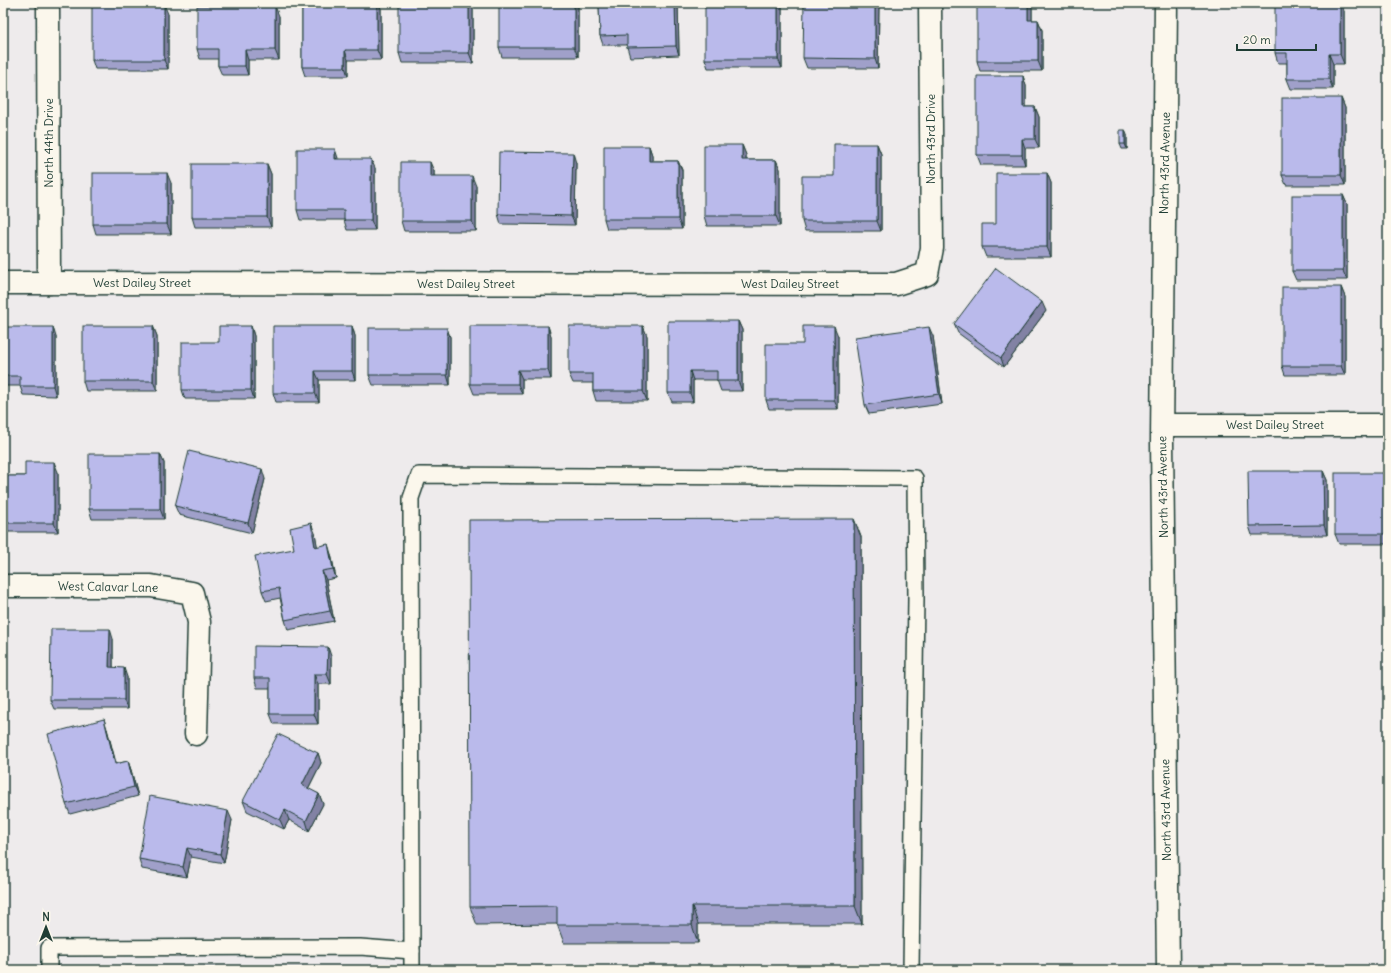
<svg xmlns="http://www.w3.org/2000/svg" width="1391" height="973" viewBox="0 0 1391 973" font-family="Delius,sans-serif">
	<style>
		.lines { fill: none; stroke-linecap: round; stroke-linejoin: round }
		.lane-casing { stroke: #1f3d34; stroke-width: 18 }
		.street-casing { stroke: #1f3d34; stroke-width: 25 }
		.secondary-casing { stroke: #1f3d34; stroke-width: 25 }
		.lane { stroke: #fbf7ec; stroke-width: 15 }
		.street { stroke: #fbf7ec; stroke-width: 22 }
		.secondary { stroke: #fbf7ec; stroke-width: 22 }
		.wall { fill: #a0a0ca; stroke: #1f3d34 }
		.shaded-wall { fill: #8282a4; stroke: #1f3d34 }
		.building { fill: #babaeb; stroke: #1f3d34 }
		.labels { text-anchor: middle; stroke-width: 3.5; stroke-linejoin: round; paint-order: stroke }
		.street-label { font-size: 12px; fill: #1f3d34; stroke: #fbf7ec }
	</style>
	<rect width="100%" height="100%" fill="#eeebec"/>
	<filter id="ink" filterUnits="userSpaceOnUse"><feTurbulence type="fractalNoise" baseFrequency=".025" numOctaves="2"/><feDisplacementMap in="SourceGraphic" scale="8" xChannelSelector="R" yChannelSelector="G"/><feConvolveMatrix kernelMatrix="1 2 1 2 8 2 1 2 1" color-interpolation-filters="sRGB"/></filter>
	<g filter="url(#ink)">
		<g class="lines">
			<defs>
				<g id="lane">
					<path d="M 49,970 L 49,948 L 360,947 L 412,951"/>
					<path d="M 412,970 L 411,498 L 419,475 L 915,478 L 916,598 L 911,970"/>
				</g>
				<g id="street">
					<path d="M 48,3 L 49,283"/>
					<path d="M 3,283 L 896,284 L 927,274 L 932,248 L 930,3"/>
					<path d="M 1163,425 L 1388,425"/>
					<path d="M 3,586 L 151,586 L 192,593 L 199,622 L 196,734"/>
				</g>
				<path id="secondary" d="M 1166,3 L 1162,441 L 1168,970"/>
			</defs>
			<use href="#lane" class="lane-casing"/>
			<use href="#street" class="street-casing"/>
			<use href="#secondary" class="secondary-casing"/>
			<use href="#lane" class="lane"/>
			<use href="#street" class="street"/>
			<use href="#secondary" class="secondary"/>
		</g>
		<g class="wall">
			<path d="M 302,3 L 379,3 L 381,9 L 381,60 L 348,60 L 348,76 L 305,76 L 302,67 Z"/>
			<path d="M 473,3 L 473,63 L 402,63 L 399,53 Z"/>
			<path d="M 578,3 L 578,57 L 502,57 L 499,47 Z"/>
			<path d="M 599,3 L 678,3 L 679,55 L 630,57 L 627,47 L 627,45 L 603,45 L 600,36 Z"/>
			<path d="M 879,3 L 878,68 L 807,68 L 803,58 Z"/>
			<path d="M 1032,3 L 1032,20 L 1038,20 L 1042,30 L 1042,71 L 980,71 L 977,61 Z"/>
			<path d="M 782,7 L 782,68 L 708,68 L 705,59 Z"/>
			<path d="M 1344,11 L 1344,64 L 1333,64 L 1333,89 L 1291,89 L 1287,79 L 1287,63 L 1278,63 L 1275,53 Z"/>
			<path d="M 168,14 L 168,69 L 95,69 L 92,60 Z"/>
			<path d="M 279,16 L 279,60 L 248,60 L 248,75 L 222,75 L 218,66 L 218,59 L 200,59 L 197,49 Z"/>
			<path d="M 1023,76 L 1026,86 L 1026,107 L 1035,107 L 1039,117 L 1039,148 L 1025,148 L 1025,165 L 981,165 L 977,155 Z"/>
			<path d="M 1341,98 L 1345,108 L 1345,185 L 1286,185 L 1282,175 Z"/>
			<path d="M 1127,135 L 1127,149 L 1122,149 L 1120,144 Z"/>
			<path d="M 877,144 L 881,154 L 881,231 L 805,231 L 802,221 L 834,176 Z"/>
			<path d="M 742,145 L 746,155 L 746,160 L 776,160 L 780,169 L 780,226 L 707,226 L 704,216 Z"/>
			<path d="M 649,146 L 652,155 L 652,161 L 678,161 L 682,170 L 682,229 L 607,229 L 604,219 Z"/>
			<path d="M 338,159 L 375,168 L 375,230 L 347,230 L 344,220 L 300,220 L 297,210 Z"/>
			<path d="M 576,163 L 575,225 L 501,224 L 498,214 Z"/>
			<path d="M 267,164 L 271,174 L 271,227 L 195,227 L 192,217 Z"/>
			<path d="M 434,171 L 434,176 L 476,186 L 476,231 L 404,231 L 401,221 Z"/>
			<path d="M 1047,173 L 1051,183 L 1051,257 L 986,257 L 982,247 L 996,224 Z"/>
			<path d="M 171,183 L 171,234 L 96,234 L 93,224 Z"/>
			<path d="M 1343,195 L 1347,204 L 1347,280 L 1296,280 L 1292,271 Z"/>
			<path d="M 1341,287 L 1345,297 L 1345,375 L 1285,375 L 1282,366 Z"/>
			<path d="M 1046,311 L 1004,367 L 958,333 L 954,324 Z"/>
			<path d="M 738,321 L 742,330 L 742,391 L 721,391 L 717,380 L 693,380 L 693,402 L 672,402 L 668,393 Z"/>
			<path d="M 153,326 L 157,336 L 157,391 L 86,391 L 83,381 Z"/>
			<path d="M 251,326 L 254,336 L 254,399 L 185,399 L 182,390 L 219,342 Z"/>
			<path d="M 352,326 L 355,336 L 355,380 L 319,380 L 319,402 L 276,402 L 273,393 Z"/>
			<path d="M 548,326 L 551,336 L 551,379 L 522,379 L 522,394 L 474,394 L 470,384 Z"/>
			<path d="M 643,326 L 647,336 L 647,401 L 596,401 L 593,391 L 593,383 L 573,383 L 569,374 Z"/>
			<path d="M 3,327 L 56,337 L 56,396 L 23,395 L 20,386 L 3,386 Z"/>
			<path d="M 447,328 L 450,337 L 450,385 L 373,385 L 369,375 Z"/>
			<path d="M 838,336 L 838,409 L 769,409 L 766,400 L 803,344 Z"/>
			<path d="M 933,336 L 942,404 L 869,414 L 865,405 Z"/>
			<path d="M 160,454 L 164,463 L 164,519 L 92,519 L 89,509 Z"/>
			<path d="M 1323,471 L 1327,480 L 1327,535 L 1252,535 L 1249,526 Z"/>
			<path d="M 58,472 L 58,532 L 3,532 L 3,476 L 25,476 Z"/>
			<path d="M 1388,473 L 1388,544 L 1339,544 L 1335,534 Z"/>
			<path d="M 265,479 L 252,533 L 179,515 L 175,506 Z"/>
			<path d="M 854,519 L 861,537 L 862,924 L 698,924 L 698,943 L 564,943 L 557,924 L 477,925 L 470,907 Z"/>
			<path d="M 315,533 L 317,546 L 331,554 L 336,578 L 326,580 L 334,621 L 288,630 L 285,620 L 280,598 L 266,601 L 262,591 L 294,549 Z"/>
			<path d="M 113,639 L 113,667 L 127,677 L 127,709 L 54,709 L 50,700 Z"/>
			<path d="M 331,656 L 331,684 L 318,684 L 318,724 L 274,724 L 270,714 L 270,688 L 257,688 L 254,678 Z"/>
			<path d="M 107,729 L 116,764 L 128,761 L 131,770 L 138,796 L 70,814 L 66,804 Z"/>
			<path d="M 318,753 L 321,763 L 308,789 L 319,794 L 323,804 L 309,831 L 289,820 L 284,829 L 247,811 L 243,801 Z"/>
			<path d="M 232,820 L 224,863 L 191,857 L 187,877 L 142,869 L 139,859 Z"/>
		</g>
		<g class="shaded-wall">
			<path d="M 377,3 L 379,3 L 381,9 L 381,60 L 377,50 Z"/>
			<path d="M 469,3 L 473,3 L 473,63 L 469,53 Z"/>
			<path d="M 574,3 L 578,3 L 578,57 L 574,47 Z"/>
			<path d="M 675,3 L 678,3 L 678,4 L 679,55 L 676,46 Z"/>
			<path d="M 778,3 L 780,3 L 782,7 L 782,68 L 778,59 Z"/>
			<path d="M 875,3 L 879,3 L 878,68 L 875,59 Z"/>
			<path d="M 1028,3 L 1032,3 L 1032,30 L 1028,20 Z"/>
			<path d="M 1340,3 L 1341,3 L 1344,11 L 1344,64 L 1340,54 Z"/>
			<path d="M 164,4 L 168,14 L 168,69 L 164,60 Z"/>
			<path d="M 275,6 L 279,16 L 279,60 L 275,50 Z"/>
			<path d="M 1038,20 L 1042,30 L 1042,71 L 1038,61 Z"/>
			<path d="M 245,50 L 248,60 L 248,75 L 245,66 Z"/>
			<path d="M 345,50 L 348,60 L 348,76 L 345,67 Z"/>
			<path d="M 1329,54 L 1333,64 L 1333,89 L 1329,79 Z"/>
			<path d="M 1023,76 L 1026,86 L 1026,117 L 1023,107 Z"/>
			<path d="M 1341,98 L 1345,108 L 1345,185 L 1341,175 Z"/>
			<path d="M 1035,107 L 1039,117 L 1039,148 L 1035,139 Z"/>
			<path d="M 1125,130 L 1127,135 L 1127,149 L 1125,144 Z"/>
			<path d="M 1022,139 L 1025,148 L 1025,165 L 1022,155 Z"/>
			<path d="M 877,144 L 881,154 L 881,231 L 877,221 Z"/>
			<path d="M 742,145 L 746,155 L 746,169 L 742,160 Z"/>
			<path d="M 649,146 L 652,155 L 652,170 L 649,161 Z"/>
			<path d="M 335,149 L 338,158 L 335,159 Z"/>
			<path d="M 573,153 L 576,163 L 575,225 L 571,216 Z"/>
			<path d="M 371,159 L 375,168 L 375,230 L 371,220 Z"/>
			<path d="M 776,160 L 780,169 L 780,226 L 776,216 Z"/>
			<path d="M 678,161 L 682,170 L 682,229 L 678,219 Z"/>
			<path d="M 430,162 L 434,171 L 434,186 L 430,176 Z"/>
			<path d="M 267,164 L 271,174 L 271,227 L 267,217 Z"/>
			<path d="M 167,173 L 171,183 L 171,234 L 167,224 Z"/>
			<path d="M 1047,173 L 1051,183 L 1051,257 L 1047,247 Z"/>
			<path d="M 472,176 L 476,186 L 476,231 L 472,221 Z"/>
			<path d="M 1343,195 L 1347,204 L 1347,280 L 1343,271 Z"/>
			<path d="M 1341,287 L 1345,297 L 1345,375 L 1341,366 Z"/>
			<path d="M 1042,302 L 1046,311 L 1004,367 L 1001,358 Z"/>
			<path d="M 738,321 L 742,330 L 742,391 L 738,381 Z"/>
			<path d="M 153,326 L 157,336 L 157,391 L 153,381 Z"/>
			<path d="M 251,326 L 254,336 L 254,399 L 251,390 Z"/>
			<path d="M 352,326 L 355,336 L 355,380 L 352,371 Z"/>
			<path d="M 548,326 L 551,336 L 551,379 L 548,370 Z"/>
			<path d="M 643,326 L 647,336 L 647,401 L 643,391 Z"/>
			<path d="M 834,326 L 838,336 L 838,409 L 834,400 Z"/>
			<path d="M 53,327 L 56,337 L 56,396 L 53,386 Z"/>
			<path d="M 929,327 L 933,336 L 942,404 L 939,394 Z"/>
			<path d="M 447,328 L 450,337 L 450,385 L 447,375 Z"/>
			<path d="M 518,370 L 522,379 L 522,394 L 518,384 Z"/>
			<path d="M 315,371 L 319,380 L 319,402 L 315,393 Z"/>
			<path d="M 690,371 L 693,380 L 693,402 L 690,393 Z"/>
			<path d="M 160,454 L 164,463 L 164,519 L 160,509 Z"/>
			<path d="M 54,462 L 58,472 L 58,532 L 54,523 Z"/>
			<path d="M 262,469 L 265,479 L 252,533 L 248,523 Z"/>
			<path d="M 1323,471 L 1327,480 L 1327,535 L 1324,525 Z"/>
			<path d="M 854,519 L 861,537 L 862,924 L 855,906 Z"/>
			<path d="M 311,523 L 315,533 L 319,556 L 315,547 Z"/>
			<path d="M 328,544 L 331,554 L 336,578 L 333,569 Z"/>
			<path d="M 322,571 L 326,580 L 334,621 L 330,611 Z"/>
			<path d="M 110,629 L 113,639 L 113,677 L 109,667 Z"/>
			<path d="M 328,647 L 331,656 L 331,684 L 327,674 Z"/>
			<path d="M 124,668 L 127,677 L 127,709 L 124,700 Z"/>
			<path d="M 314,674 L 318,684 L 318,724 L 314,714 Z"/>
			<path d="M 104,719 L 107,729 L 119,774 L 115,764 Z"/>
			<path d="M 318,753 L 321,763 L 305,795 L 302,785 Z"/>
			<path d="M 128,761 L 131,770 L 138,796 L 134,787 Z"/>
			<path d="M 319,794 L 323,804 L 309,831 L 306,821 Z"/>
			<path d="M 285,810 L 289,820 L 284,829 L 280,820 Z"/>
			<path d="M 228,811 L 232,820 L 224,863 L 220,854 Z"/>
			<path d="M 187,848 L 191,857 L 187,877 L 183,867 Z"/>
			<path d="M 692,906 L 698,924 L 698,943 L 692,925 Z"/>
		</g>
		<g class="building">
			<path d="M 302,3 L 377,3 L 377,50 L 345,50 L 345,67 L 302,67 Z"/>
			<rect x="399" y="3" width="70" height="50"/>
			<rect x="499" y="3" width="75" height="44"/>
			<path d="M 599,3 L 675,3 L 676,46 L 627,47 L 627,35 L 600,36 Z"/>
			<rect x="705" y="3" width="73" height="56"/>
			<path d="M 804,3 L 875,3 L 875,59 L 803,58 Z"/>
			<path d="M 977,3 L 1028,3 L 1028,20 L 1038,20 L 1038,61 L 977,61 Z"/>
			<path d="M 1275,3 L 1340,3 L 1340,54 L 1329,54 L 1329,79 L 1287,79 L 1287,53 L 1275,53 Z"/>
			<rect x="92" y="4" width="72" height="56"/>
			<path d="M 197,6 L 275,6 L 275,50 L 245,50 L 245,66 L 218,66 L 218,49 L 197,49 Z"/>
			<path d="M 977,76 L 1023,76 L 1023,107 L 1035,107 L 1035,139 L 1022,139 L 1022,155 L 977,155 Z"/>
			<rect x="1282" y="98" width="59" height="77"/>
			<rect x="1120" y="130" width="5" height="14"/>
			<path d="M 834,144 L 877,144 L 877,221 L 802,221 L 802,176 L 834,176 Z"/>
			<path d="M 704,145 L 742,145 L 742,160 L 776,160 L 776,216 L 704,216 Z"/>
			<path d="M 604,146 L 649,146 L 649,161 L 678,161 L 678,219 L 604,219 Z"/>
			<path d="M 297,149 L 335,149 L 335,159 L 371,159 L 371,220 L 344,220 L 344,210 L 297,210 Z"/>
			<path d="M 499,152 L 573,153 L 571,216 L 498,214 Z"/>
			<path d="M 401,162 L 430,162 L 430,176 L 472,176 L 472,221 L 401,221 Z"/>
			<rect x="192" y="164" width="75" height="53"/>
			<rect x="93" y="173" width="74" height="51"/>
			<path d="M 996,173 L 1047,173 L 1047,247 L 982,247 L 982,224 L 996,224 Z"/>
			<rect x="1292" y="195" width="51" height="76"/>
			<path d="M 996,268 L 1042,302 L 1001,358 L 954,324 Z"/>
			<rect x="1282" y="287" width="59" height="79"/>
			<path d="M 668,321 L 738,321 L 738,381 L 717,381 L 717,371 L 690,371 L 690,393 L 668,393 Z"/>
			<rect x="83" y="326" width="70" height="55"/>
			<path d="M 219,326 L 251,326 L 251,390 L 182,390 L 182,342 L 219,342 Z"/>
			<path d="M 273,326 L 352,326 L 352,371 L 315,371 L 315,393 L 273,393 Z"/>
			<path d="M 470,326 L 548,326 L 548,370 L 518,370 L 518,384 L 470,384 Z"/>
			<path d="M 569,326 L 643,326 L 643,391 L 593,391 L 593,374 L 569,374 Z"/>
			<path d="M 803,326 L 834,326 L 834,400 L 766,400 L 766,344 L 803,344 Z"/>
			<path d="M 3,327 L 53,327 L 53,386 L 20,386 L 20,376 L 3,376 Z"/>
			<path d="M 929,327 L 939,394 L 865,405 L 855,337 Z"/>
			<rect x="369" y="328" width="78" height="47"/>
			<path d="M 189,451 L 262,469 L 248,523 L 175,506 Z"/>
			<rect x="89" y="454" width="71" height="55"/>
			<path d="M 25,462 L 54,462 L 54,523 L 3,523 L 3,476 L 25,476 Z"/>
			<path d="M 1248,471 L 1323,471 L 1324,525 L 1249,526 Z"/>
			<rect x="1335" y="473" width="53" height="61"/>
			<path d="M 854,519 L 855,906 L 692,906 L 692,925 L 557,925 L 557,906 L 470,907 L 469,520 Z"/>
			<path d="M 311,523 L 315,547 L 328,544 L 333,569 L 322,571 L 330,611 L 285,620 L 279,588 L 262,591 L 255,556 L 294,549 L 290,528 Z"/>
			<path d="M 51,629 L 110,629 L 109,667 L 124,668 L 124,700 L 50,700 Z"/>
			<path d="M 254,646 L 328,647 L 327,674 L 314,674 L 314,714 L 270,714 L 270,678 L 254,678 Z"/>
			<path d="M 104,719 L 115,764 L 128,761 L 134,787 L 66,804 L 48,734 Z"/>
			<path d="M 278,734 L 318,753 L 302,785 L 319,794 L 306,821 L 285,810 L 280,820 L 243,801 Z"/>
			<path d="M 150,796 L 228,811 L 220,854 L 187,848 L 183,867 L 139,859 Z"/>
			<path d="M 126,967 L 355,968 L 355,970 L 126,970 Z"/>
		</g>
	</g>
	<g class="labels">
		<g class="street-label">
			<text transform="translate(931 139) rotate(-90)" y="4">North 43rd Drive</text>
			<text transform="translate(49 143) rotate(-90)" y="4">North 44th Drive</text>
			<text transform="translate(1165 163) rotate(-89)" y="4">North 43rd Avenue</text>
			<text x="142" y="287">West Dailey Street</text>
			<text x="466" y="288">West Dailey Street</text>
			<text x="790" y="288">West Dailey Street</text>
			<text x="1275" y="429">West Dailey Street</text>
			<text transform="translate(1163 487) rotate(-91)" y="4">North 43rd Avenue</text>
			<text transform="translate(108 587) rotate(1)" y="4">West Calavar Lane</text>
			<text transform="translate(1166 810) rotate(-91)" y="4">North 43rd Avenue</text>
		</g>
	</g>
	<rect width="1391" height="973" fill="none" stroke="#fbf7ec" stroke-width="16"/>
	<rect x="8" y="8" width="1375" height="957" fill="none" stroke="#1f3d34" stroke-width="1.5" filter="url(#ink)"/>
	<g transform="translate(46 927)" stroke="#fbf7ec" stroke-width="3" paint-order="stroke">
	<path d="M0-3L7 15L0 10L-7 15Z" fill="#1f3d34"/>
	<text y="-6" font-size="11" font-weight="bold" text-anchor="middle" fill="#1f3d34">N</text>
	</g>
	<path d="M1237 44v6h79v-6" fill="none" stroke="#1f3d34" stroke-width="2"/>
	<text x="1243" y="44" font-size="12" fill="#1f3d34" stroke="#fbf7ec" stroke-width="3" paint-order="stroke">20 m</text>
</svg>
